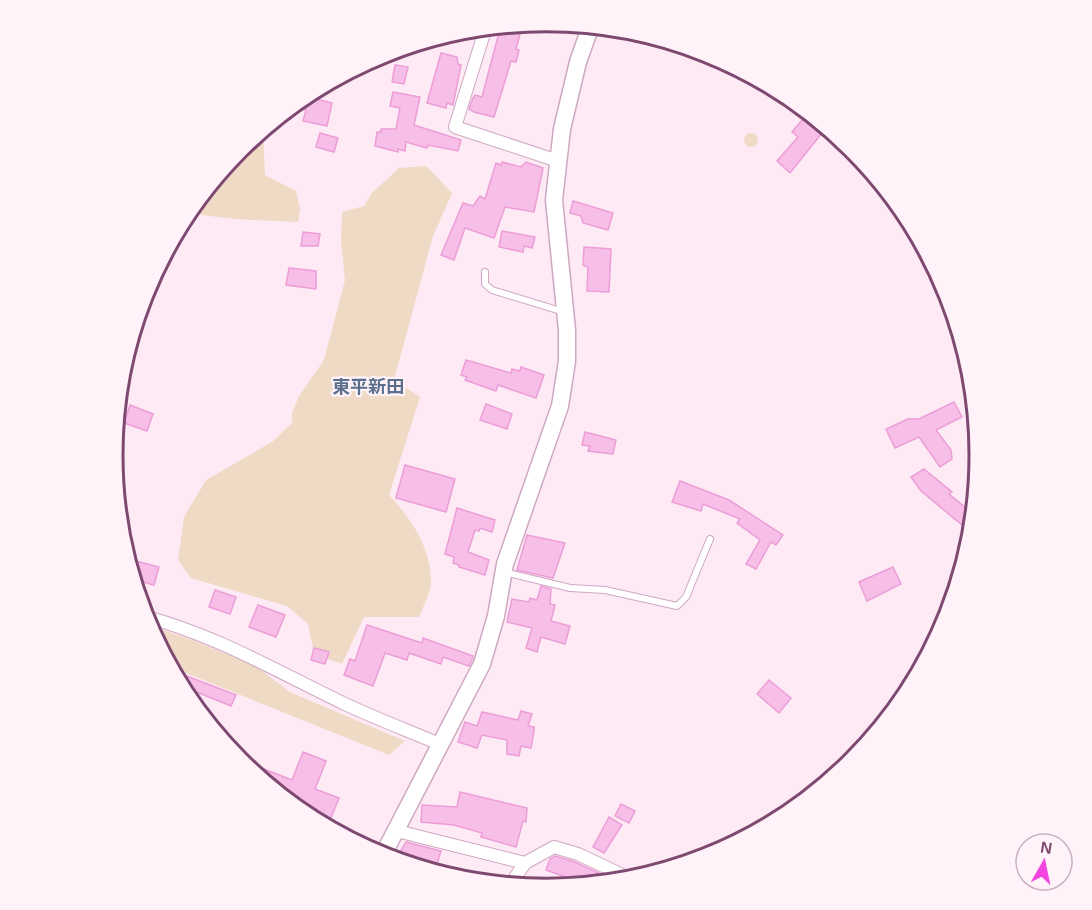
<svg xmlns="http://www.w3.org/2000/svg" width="1092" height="910" viewBox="0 0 1092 910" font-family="Arial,'Noto Sans JP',sans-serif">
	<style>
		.green { fill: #efdac6 }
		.building { fill: #f7bfe7; stroke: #ec9dd7; stroke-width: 1.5 }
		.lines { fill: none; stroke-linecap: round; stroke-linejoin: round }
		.service-casing { stroke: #cea8c2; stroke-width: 8 }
		.minor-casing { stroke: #cea8c2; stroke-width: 14 }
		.tertiary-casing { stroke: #cea8c2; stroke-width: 19 }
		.service { stroke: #fff; stroke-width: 6 }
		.minor { stroke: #fff; stroke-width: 12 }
		.tertiary { stroke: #fff; stroke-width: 16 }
		.labels { text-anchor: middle; stroke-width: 4.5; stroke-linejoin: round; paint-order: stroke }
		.neighbourhood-label { font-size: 18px; font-weight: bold; fill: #596f8b; stroke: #fff3f9 }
		.rim { fill: none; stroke: #7e4971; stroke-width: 3 }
	</style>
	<rect width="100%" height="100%" fill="#feeaf4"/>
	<g class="green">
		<path d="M 263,129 L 265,175 L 296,191 L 300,209 L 298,222 L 234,219 L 186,213 L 239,148 Z"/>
		<circle cx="751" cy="140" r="7"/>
		<path d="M 426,166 L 452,193 L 433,236 L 394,380 L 420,397 L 389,495 C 411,518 431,548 431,581 C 431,592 423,607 419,617 L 364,617 L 342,664 L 314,654 L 308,624 L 287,606 L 191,578 L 178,560 L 184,517 L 206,480 L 272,442 L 292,423 L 292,413 L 299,396 L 324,360 L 345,280 L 341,241 L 342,212 L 364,206 L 372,193 L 399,168 Z"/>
		<path d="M 147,625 L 193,640 L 257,667 L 290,692 L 405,741 L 389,755 L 169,666 Z"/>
	</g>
	<g class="building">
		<path d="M 523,23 L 516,49 L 519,50 L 516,62 L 511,61 L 494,117 L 474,112 L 469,109 L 473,98 L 475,95 L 482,97 L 501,25 Z"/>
		<path d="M 441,53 L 457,57 L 458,64 L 461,65 L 453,105 L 447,103 L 446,108 L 427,103 Z"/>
		<path d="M 395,65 L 408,67 L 404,84 L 392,82 Z"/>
		<path d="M 393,92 L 420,97 L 414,125 L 461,140 L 458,151 L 428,145 L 427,148 L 406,142 L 405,151 L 398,149 L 398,152 L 375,146 L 377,132 L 381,132 L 381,129 L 396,129 L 400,108 L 390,106 Z"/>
		<path d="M 305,96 L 332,103 L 327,126 L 303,121 L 306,110 L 302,109 Z"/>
		<path d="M 804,118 L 822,133 L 790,173 L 777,161 L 798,137 L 792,132 Z"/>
		<path d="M 320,133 L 338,138 L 334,152 L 316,147 Z"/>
		<path d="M 502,162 L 521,167 L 526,162 L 543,168 L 534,212 L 505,207 L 494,238 L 465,228 L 454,260 L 441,255 L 463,203 L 473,206 L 480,196 L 485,199 L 496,163 L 501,165 Z"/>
		<path d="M 573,201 L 613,213 L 608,230 L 583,223 L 581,216 L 570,213 Z"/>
		<path d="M 502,231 L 535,237 L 532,248 L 524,246 L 523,252 L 499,247 Z"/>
		<path d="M 303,232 L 320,234 L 318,246 L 301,246 Z"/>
		<path d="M 584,247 L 611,249 L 609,292 L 587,291 L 588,267 L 583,265 Z"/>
		<path d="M 289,268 L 316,271 L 316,289 L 286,285 Z"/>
		<path d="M 466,360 L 511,373 L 512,369 L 520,371 L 521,367 L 544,375 L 536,398 L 498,385 L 496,391 L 465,380 L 467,377 L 461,375 Z"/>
		<path d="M 954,402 L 962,417 L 936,430 L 951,450 L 952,459 L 940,467 L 919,437 L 895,448 L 886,429 L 908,419 L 919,419 Z"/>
		<path d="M 486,404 L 512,414 L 507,429 L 480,420 Z"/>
		<path d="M 130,405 L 153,414 L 147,431 L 124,423 Z"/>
		<path d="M 585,432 L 616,440 L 613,454 L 588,451 L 590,446 L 582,445 Z"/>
		<path d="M 405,465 L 455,479 L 446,512 L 396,498 Z"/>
		<path d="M 924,469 L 952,492 L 949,494 L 972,513 L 962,525 L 921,491 L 911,477 Z"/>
		<path d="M 680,481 L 729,500 L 783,535 L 776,545 L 771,542 L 756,569 L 746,564 L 760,540 L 737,523 L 740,519 L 703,504 L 701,511 L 672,502 Z"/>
		<path d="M 457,508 L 495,520 L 492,532 L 480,528 L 479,531 L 475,530 L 468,552 L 489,560 L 485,575 L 459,567 L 459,565 L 453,563 L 454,557 L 445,554 Z"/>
		<path d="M 527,535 L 565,543 L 553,578 L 517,570 Z"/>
		<path d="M 136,561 L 159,567 L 154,585 L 132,579 Z"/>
		<path d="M 893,567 L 901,584 L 867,601 L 859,582 Z"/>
		<path d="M 541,586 L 551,589 L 550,604 L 555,605 L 551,621 L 570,626 L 565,644 L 541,637 L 537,652 L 526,648 L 532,628 L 507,622 L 512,599 L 529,602 L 530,598 L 537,600 Z"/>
		<path d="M 215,590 L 236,597 L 230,614 L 209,607 Z"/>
		<path d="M 258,605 L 285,615 L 276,637 L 249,627 Z"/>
		<path d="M 367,625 L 422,643 L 423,638 L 473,656 L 472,660 L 469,666 L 443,657 L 441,664 L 409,653 L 407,660 L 385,653 L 373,686 L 344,675 L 350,659 L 355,661 Z"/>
		<path d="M 314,648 L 329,652 L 325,664 L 311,660 Z"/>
		<path d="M 171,670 L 236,695 L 231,706 L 179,685 Z"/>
		<path d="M 769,680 L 791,698 L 779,713 L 757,694 Z"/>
		<path d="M 521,711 L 532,714 L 528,726 L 534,727 L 534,731 L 531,748 L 521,746 L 519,756 L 507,754 L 507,740 L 482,735 L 477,748 L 458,742 L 465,722 L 477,726 L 482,712 L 518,720 Z"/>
		<path d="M 303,752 L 326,761 L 315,789 L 339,798 L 327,828 L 305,816 L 239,762 L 241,760 L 292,780 Z"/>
		<path d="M 460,792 L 527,808 L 526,822 L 523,821 L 516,847 L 481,837 L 482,833 L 454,825 L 421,822 L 422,805 L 457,807 Z"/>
		<path d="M 621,804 L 635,811 L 629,823 L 615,816 Z"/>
		<path d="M 609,817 L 622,825 L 604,853 L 593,847 Z"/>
		<path d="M 406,842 L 441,851 L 437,864 L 412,856 L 408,864 L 395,860 Z"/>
		<path d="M 555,856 L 575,862 L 618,882 L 588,885 L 546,870 L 550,859 Z"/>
	</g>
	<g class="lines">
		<defs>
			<g id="service">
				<path d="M 485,272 L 485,284 L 492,290 L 564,312"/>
				<path d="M 504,572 L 570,588 L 605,590 L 677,606 L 686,597 L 710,539"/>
			</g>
			<g id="minor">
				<path d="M 486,27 L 455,127 L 558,161"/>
				<path d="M 143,616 C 216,635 278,672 345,704 C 377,719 409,731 442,745"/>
				<path d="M 397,831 L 525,863"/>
				<path d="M 510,885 L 525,863 L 554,847 L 578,854 L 633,880"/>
			</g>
			<g id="tertiary">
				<path d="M 898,203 L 913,225"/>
				<path d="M 382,857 L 482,664 L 496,616 L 505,564 L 560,406 L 567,361 L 567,330 L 554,200 L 562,129 L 578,62 L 591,25"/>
			</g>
		</defs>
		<use href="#service" class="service-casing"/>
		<use href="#minor" class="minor-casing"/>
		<use href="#tertiary" class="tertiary-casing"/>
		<use href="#service" class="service"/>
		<use href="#minor" class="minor"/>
		<use href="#tertiary" class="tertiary"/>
	</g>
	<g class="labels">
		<g class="neighbourhood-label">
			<text x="368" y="393">東平新田</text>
		</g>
	</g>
	<path d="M0 0H1092V910H0ZM123 455a423 423 0 1 1 846 0a423 423 0 1 1-846 0Z" fill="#fff3f9" fill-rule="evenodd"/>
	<path class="rim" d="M123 455a423 423 0 1 1 846 0a423 423 0 1 1-846 0Z"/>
	<g transform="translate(1044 862) rotate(9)"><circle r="28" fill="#fff3f9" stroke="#cbafc3" stroke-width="1.5"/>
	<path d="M0-4.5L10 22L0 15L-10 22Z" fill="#f444e0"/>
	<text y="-9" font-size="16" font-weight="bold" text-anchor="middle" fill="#7e4971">N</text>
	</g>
</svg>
